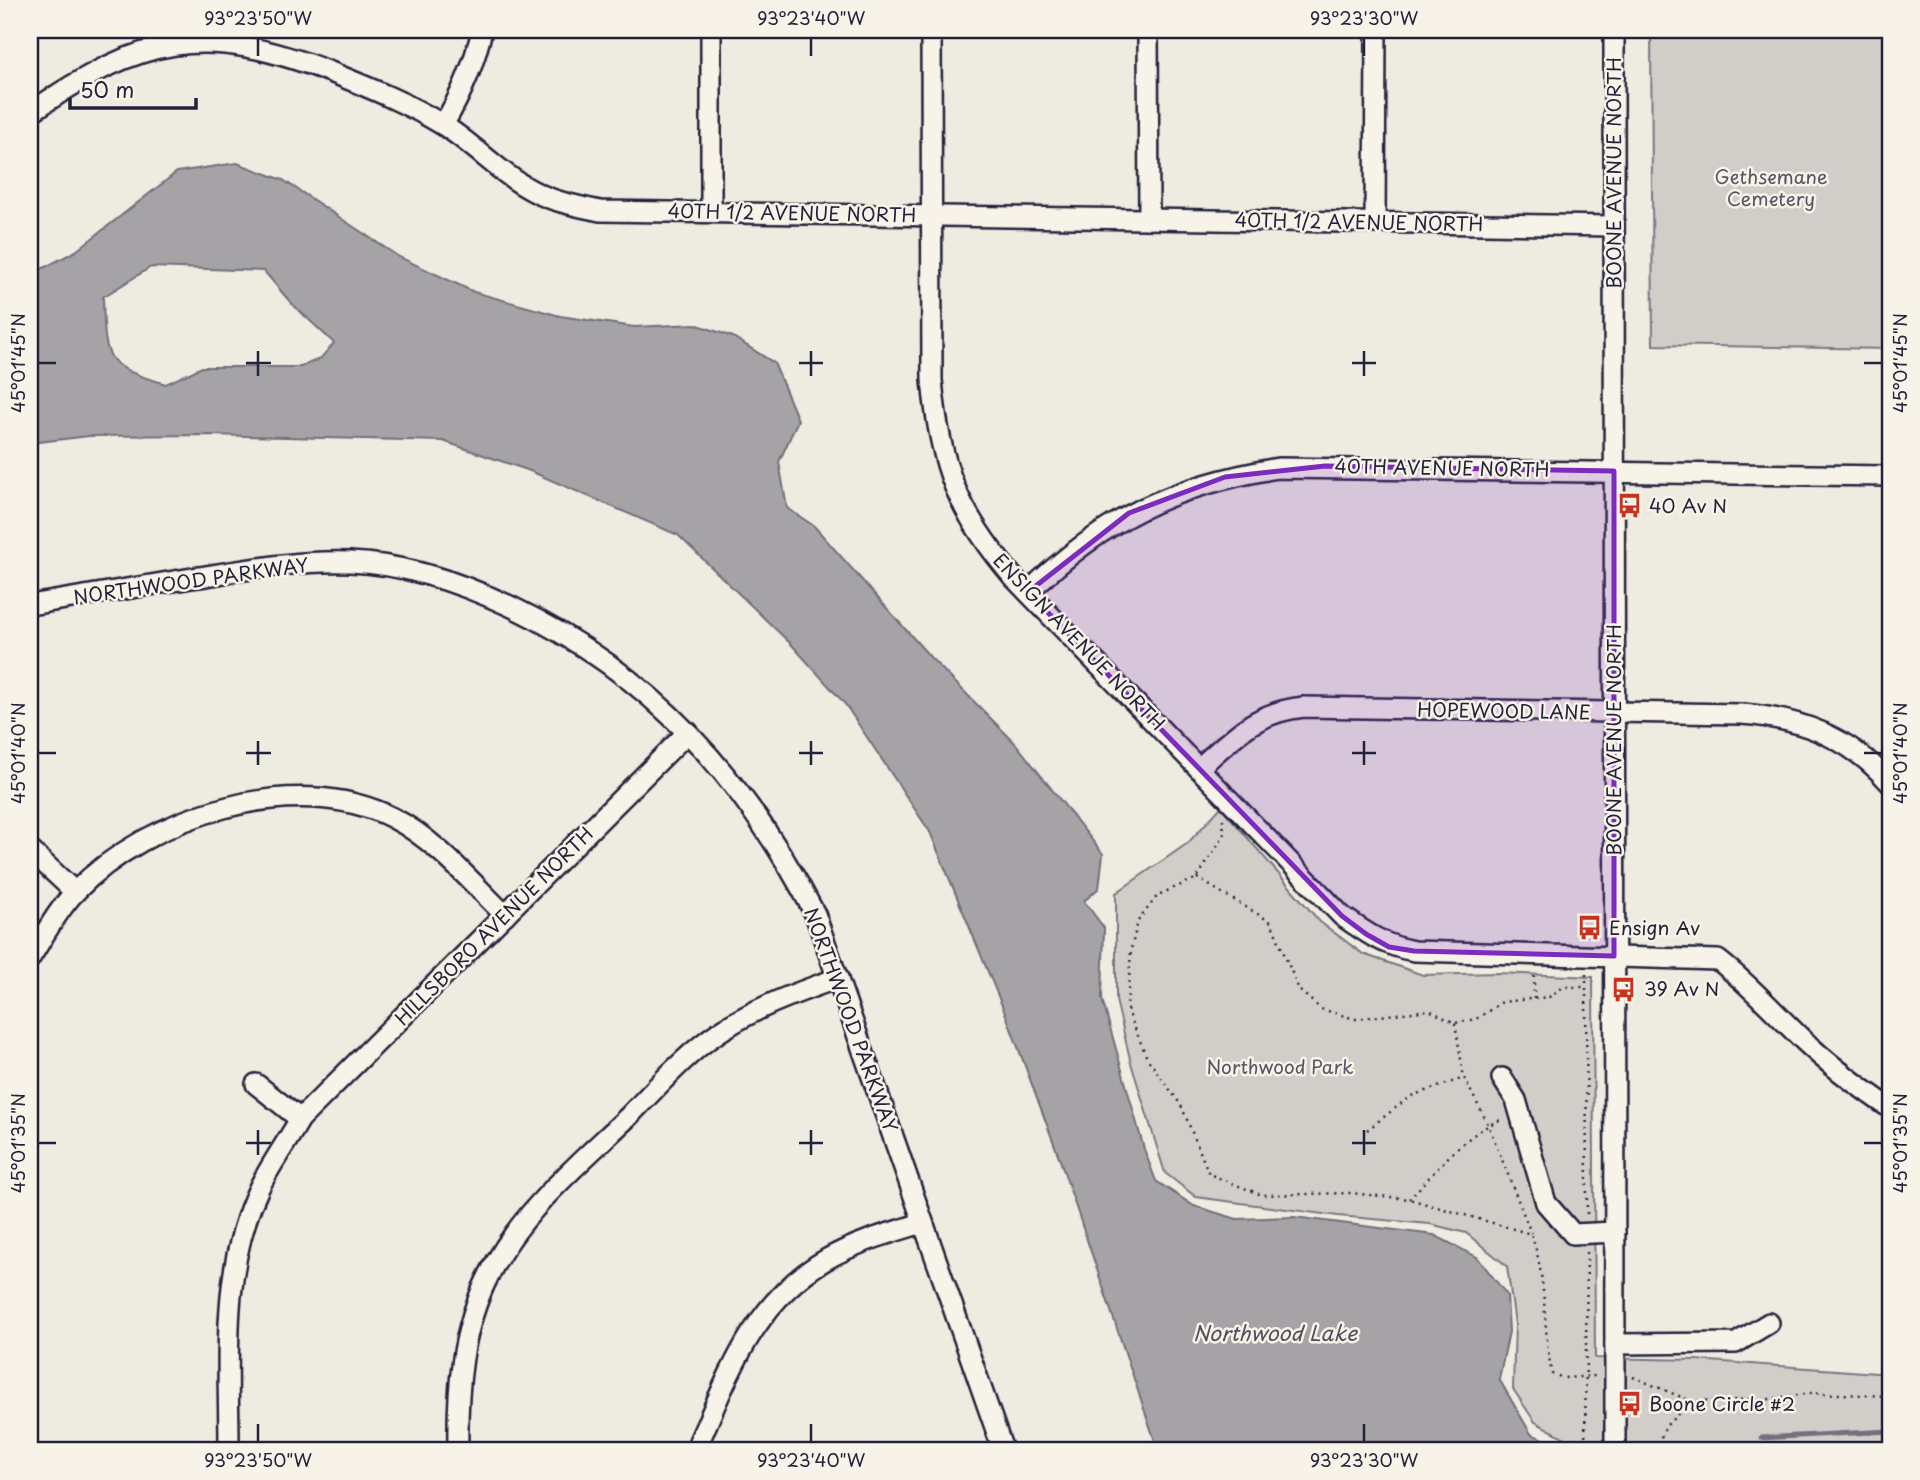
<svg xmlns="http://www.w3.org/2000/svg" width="1920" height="1480" viewBox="0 0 1920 1480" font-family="'Playpen Sans',sans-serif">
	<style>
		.green { fill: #d1cdc9; stroke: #7a7882; stroke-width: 2 }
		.water { fill: #a6a3a6; stroke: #716f7b; stroke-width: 2; fill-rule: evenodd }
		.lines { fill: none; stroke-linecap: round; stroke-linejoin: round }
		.stream { stroke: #716f7b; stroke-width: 5 }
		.minor-casing { stroke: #22223b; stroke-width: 24 }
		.path { stroke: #22223b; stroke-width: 2.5; stroke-dasharray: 2 5; stroke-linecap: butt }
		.minor { stroke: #f7f3e8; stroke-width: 19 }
		.marked { fill: #7b2cbf; fill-opacity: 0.2; stroke: #7b2cbf; stroke-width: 5; stroke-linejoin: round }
		.ticks { fill: none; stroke: #22223b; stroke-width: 2.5 }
		.labels { text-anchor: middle; stroke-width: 5; stroke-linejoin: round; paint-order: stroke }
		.street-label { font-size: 19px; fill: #22223b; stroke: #f7f3e8 }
		.park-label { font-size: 19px; fill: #575566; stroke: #f7f3e8 }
		.poi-label { font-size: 19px; fill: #22223b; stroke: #f7f3e8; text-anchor: start }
		.water-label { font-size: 21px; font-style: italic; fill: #504f60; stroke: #f7f3e8 }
		.neatline { fill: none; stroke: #22223b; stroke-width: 2.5 }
		.ticks-label { font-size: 18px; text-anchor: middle; fill: #22223b }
	</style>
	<rect width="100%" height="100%" fill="#eeebe1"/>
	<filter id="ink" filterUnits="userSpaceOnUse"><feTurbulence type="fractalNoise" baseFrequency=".0143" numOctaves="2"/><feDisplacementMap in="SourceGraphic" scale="14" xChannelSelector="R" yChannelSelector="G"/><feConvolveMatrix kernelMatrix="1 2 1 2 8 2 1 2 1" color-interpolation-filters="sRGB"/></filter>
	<g filter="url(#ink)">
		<g class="green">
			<path d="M 1651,30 L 1890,30 L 1890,349 L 1653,345 Z"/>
			<path d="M 1221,807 L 1320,922 L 1363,954 L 1423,975 L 1497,973 L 1593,977 L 1595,1358 L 1696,1360 L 1890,1374 L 1890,1450 L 1568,1450 L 1569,1440 L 1535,1422 L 1513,1389 L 1515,1324 L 1507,1266 L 1466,1233 L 1430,1224 L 1338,1216 L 1196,1197 L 1165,1173 L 1131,1063 L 1116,1000 L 1116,893 L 1188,843 Z"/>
		</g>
		<path class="water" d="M 237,163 L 283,180 L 399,257 L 474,292 L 560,316 L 634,327 L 695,324 L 733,337 L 774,363 L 798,420 L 779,462 L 787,508 L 814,526 L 931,658 L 1016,744 L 1103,854 L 1099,888 L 1084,901 L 1104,928 L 1102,999 L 1144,1149 L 1156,1181 L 1194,1206 L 1237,1219 L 1294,1217 L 1434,1235 L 1477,1257 L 1507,1295 L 1509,1332 L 1499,1379 L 1531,1434 L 1562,1447 L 1562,1450 L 1158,1450 L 1059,1157 L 1006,1015 L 930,832 L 845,704 L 792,645 L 678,535 L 530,471 L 443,441 L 208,435 L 89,436 L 30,443 L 30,275 L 76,251 L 177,172 ZM 151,267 L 264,271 L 291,303 L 334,343 L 321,358 L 301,367 L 202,367 L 166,384 C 103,365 105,361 103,297 Z"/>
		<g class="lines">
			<path class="stream" d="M 1761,1438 L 1890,1431"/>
			<defs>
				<g id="minor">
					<path d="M 931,30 L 932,380 C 940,467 957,511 1014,578 L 1342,916 C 1366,933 1385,946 1414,951 L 1718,960 C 1749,984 1773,1011 1801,1038 C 1828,1064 1859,1087 1890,1108"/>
					<path d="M 1148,30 L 1149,219"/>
					<path d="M 1614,30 L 1615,1450"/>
					<path d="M 30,113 C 141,35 205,23 333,73 C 370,88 409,104 443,125 C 475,145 500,174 533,191 C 554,202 577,206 600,211 L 1614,226"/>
					<path d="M 443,125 C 462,94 474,65 482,30"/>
					<path d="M 711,212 L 711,30"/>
					<path d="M 1375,223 L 1376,30"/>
					<path d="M 1028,592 C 1106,517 1172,486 1278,468 L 1890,476"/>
					<path d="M 30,605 C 84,596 138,587 192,578 C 245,570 297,560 350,562 C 407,564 461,583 512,607 C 652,674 745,779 815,914 L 1003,1450"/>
					<path d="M 1200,767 C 1235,736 1255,712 1304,707 L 1741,714 C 1800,718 1850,737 1890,783"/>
					<path d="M 30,850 L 75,892"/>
					<path d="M 30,958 C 44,936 57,911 75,892 C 148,816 295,768 393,818 C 436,840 471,882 505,915"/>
					<path d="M 1502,1078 L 1516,1100 L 1546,1203 L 1573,1234 L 1615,1232"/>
					<path d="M 256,1084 L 300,1119"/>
					<path d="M 1615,1344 L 1736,1343 L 1769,1323"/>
					<path d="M 698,1444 C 730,1372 755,1300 827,1259 C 857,1242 890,1233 922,1223"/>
					<path d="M 229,1450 C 229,1363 220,1269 259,1188 C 271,1164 287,1142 300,1119 L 688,732"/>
					<path d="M 458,1450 C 457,1389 461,1330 489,1275 C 520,1212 579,1164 629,1116 C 654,1090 680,1061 709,1039 C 748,1010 793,994 838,978"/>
				</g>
			</defs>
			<use href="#minor" class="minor-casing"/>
			<g class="path">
				<path d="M 1223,819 L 1224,835 L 1197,878 L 1158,895 L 1138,921 L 1131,949 L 1127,1009 L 1147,1058 L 1181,1105 L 1209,1174 L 1262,1195 L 1350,1193 L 1409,1199 L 1531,1234 C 1548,1280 1542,1326 1552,1374 L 1564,1378 L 1595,1376"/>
				<path d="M 1197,878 L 1271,922 L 1299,990 L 1321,1009 L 1355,1019 L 1429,1010 L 1455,1023 L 1476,1019 L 1502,1002 L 1549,997 L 1563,987 L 1587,987"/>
				<path d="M 1586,974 L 1587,1216"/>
				<path d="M 1534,999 L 1534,971"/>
				<path d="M 1455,1023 L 1464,1078 L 1488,1124 L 1531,1233"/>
				<path d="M 1367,1130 L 1411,1096 L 1464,1078"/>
				<path d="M 1409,1199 C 1436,1171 1466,1131 1504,1119"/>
				<path d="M 1633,1377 L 1691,1401 L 1770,1399 L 1812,1393 L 1890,1396"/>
				<path d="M 1585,1450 L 1587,1251"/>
				<path d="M 1655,1450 L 1666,1426 L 1691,1401"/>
			</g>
			<use href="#minor" class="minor"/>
		</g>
	</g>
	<path class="marked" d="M 1325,466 L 1614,471 L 1614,956 L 1414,951 L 1389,947 L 1366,934 L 1342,916 L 1028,592 L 1129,513 L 1225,477 Z"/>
	<path class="ticks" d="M 258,38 L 258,56M 811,38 L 811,56M 1364,38 L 1364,56M 258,351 L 258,376M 811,351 L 811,376M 1364,351 L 1364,376M 38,363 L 56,363M 246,363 L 271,363M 799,363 L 823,363M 1352,363 L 1376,363M 1864,363 L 1882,363M 258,741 L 258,765M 811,741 L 811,765M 1364,741 L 1364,765M 38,753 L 56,753M 246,753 L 271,753M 799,753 L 823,753M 1352,753 L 1376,753M 1864,753 L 1882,753M 258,1130 L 258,1155M 811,1130 L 811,1155M 1364,1130 L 1364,1155M 38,1143 L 56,1143M 246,1143 L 271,1143M 799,1143 L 823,1143M 1352,1143 L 1376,1143M 1864,1143 L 1882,1143M 258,1424 L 258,1442M 811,1424 L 811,1442M 1364,1424 L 1364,1442"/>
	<defs>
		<symbol id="bus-bare" viewBox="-9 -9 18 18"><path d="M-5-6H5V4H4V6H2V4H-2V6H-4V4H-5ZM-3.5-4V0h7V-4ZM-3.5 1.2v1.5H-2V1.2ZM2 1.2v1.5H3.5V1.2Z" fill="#c8321e" stroke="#f7f3e8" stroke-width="2.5" paint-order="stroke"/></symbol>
	</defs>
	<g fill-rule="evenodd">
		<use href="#bus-bare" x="1612" y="488" width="35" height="35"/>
		<use href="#bus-bare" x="1572" y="910" width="35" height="35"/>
		<use href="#bus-bare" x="1606" y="972" width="35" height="35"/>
		<use href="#bus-bare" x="1612" y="1386" width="35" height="35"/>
	</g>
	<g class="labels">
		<g class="street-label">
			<text transform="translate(1614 173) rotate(-90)" y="7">BOONE AVENUE NORTH</text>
			<text transform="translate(792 213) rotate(1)" y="7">40TH 1/2 AVENUE NORTH</text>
			<text transform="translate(1359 222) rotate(1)" y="7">40TH 1/2 AVENUE NORTH</text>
			<text transform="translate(1442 468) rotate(1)" y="7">40TH AVENUE NORTH</text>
			<text transform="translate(191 581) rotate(-8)" y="7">NORTHWOOD PARKWAY</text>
			<text transform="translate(1079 642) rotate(46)" y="7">ENSIGN AVENUE NORTH</text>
			<text transform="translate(1504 711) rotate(1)" y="7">HOPEWOOD LANE</text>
			<text transform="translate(1614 740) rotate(-90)" y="7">BOONE AVENUE NORTH</text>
			<text transform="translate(494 926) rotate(-45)" y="7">HILLSBORO AVENUE NORTH</text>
			<text transform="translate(851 1020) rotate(70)" y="7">NORTHWOOD PARKWAY</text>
		</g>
		<g class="park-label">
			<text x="1771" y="184">Gethsemane<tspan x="1771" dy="22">Cemetery</tspan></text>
			<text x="1280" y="1074">Northwood Park</text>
		</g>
		<g class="poi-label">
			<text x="1649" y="513">40 Av N</text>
			<text x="1609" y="935">Ensign Av</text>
			<text x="1644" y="996">39 Av N</text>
			<text x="1649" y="1411">Boone Circle #2</text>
		</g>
		<g class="water-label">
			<text x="1275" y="1341">Northwood Lake</text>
		</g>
	</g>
	<rect width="1920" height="1480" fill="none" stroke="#f7f3e8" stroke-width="77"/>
	<path d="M70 98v10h126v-10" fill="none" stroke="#22223b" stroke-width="3.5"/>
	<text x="80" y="98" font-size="21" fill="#22223b" stroke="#f7f3e8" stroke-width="5" paint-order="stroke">50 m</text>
	<rect x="38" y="38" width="1844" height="1404" class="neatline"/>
	<g class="ticks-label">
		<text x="258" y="25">93°23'50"W</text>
		<text x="811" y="25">93°23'40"W</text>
		<text x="1364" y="25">93°23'30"W</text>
		<text transform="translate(19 363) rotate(-90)" y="6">45°01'45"N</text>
		<text transform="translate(1901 363) rotate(-90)" y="6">45°01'45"N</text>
		<text transform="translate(19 753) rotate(-90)" y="6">45°01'40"N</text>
		<text transform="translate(1901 753) rotate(-90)" y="6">45°01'40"N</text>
		<text transform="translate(19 1143) rotate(-90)" y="6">45°01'35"N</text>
		<text transform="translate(1901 1143) rotate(-90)" y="6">45°01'35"N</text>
		<text x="258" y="1467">93°23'50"W</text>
		<text x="811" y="1467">93°23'40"W</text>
		<text x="1364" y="1467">93°23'30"W</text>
	</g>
</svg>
